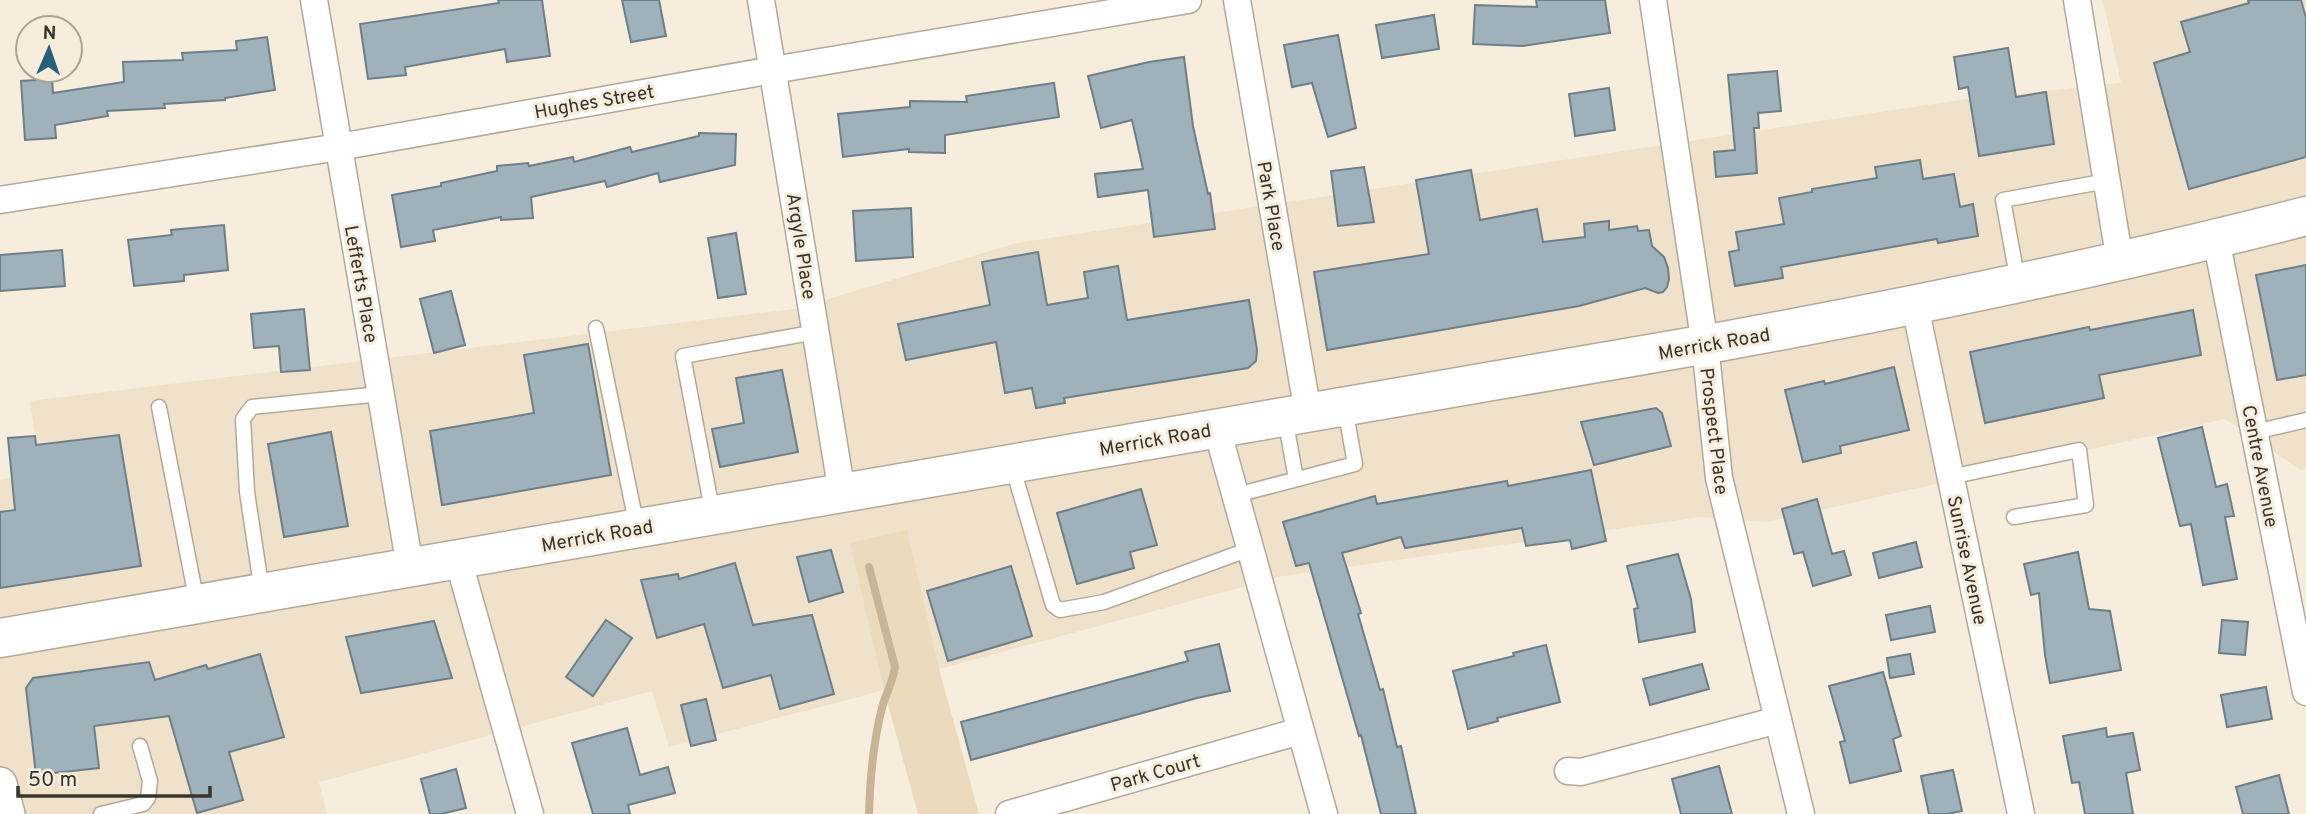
<svg xmlns="http://www.w3.org/2000/svg" width="2306" height="814" viewBox="0 0 2306 814" font-family="Overpass,sans-serif">
	<style>
		.built { fill: #efe1ca }
		.green { fill: #ebdabc }
		.lines { fill: none; stroke-linecap: round; stroke-linejoin: round }
		.stream { stroke: #c7b596; stroke-width: 8 }
		.building { fill: #9fb1ba; stroke: #6e7f87; stroke-width: 2 }
		.service-casing { stroke: #b2a99a; stroke-width: 17 }
		.minor-casing { stroke: #b2a99a; stroke-width: 29 }
		.tertiary-casing { stroke: #b2a99a; stroke-width: 36 }
		.primary-casing { stroke: #b2a99a; stroke-width: 41 }
		.service { stroke: #fff; stroke-width: 14 }
		.minor { stroke: #fff; stroke-width: 26 }
		.tertiary { stroke: #fff; stroke-width: 33 }
		.primary { stroke: #fff; stroke-width: 38 }
		.labels { text-anchor: middle; stroke-width: 6; stroke-linejoin: round; paint-order: stroke }
		.street-label { font-size: 19px; fill: #38342e; stroke: #f6eddd }
	</style>
	<rect width="100%" height="100%" fill="#f6eddd"/>
	<path class="built" d="M 2103,0 L 2306,0 L 2306,469 L 2300,470 L 2225,419 L 1767,522 L 1701,517 L 1283,576 L 939,669 L 884,690 L 669,747 L 652,691 L 319,782 L 327,814 L 0,814 L 0,480 L 41,472 L 30,401 L 794,309 L 1017,243 L 1960,100 L 2121,83 Z"/>
	<path class="green" d="M 907,530 L 939,669 L 979,814 L 918,814 L 884,690 L 850,543 Z"/>
	<g class="lines">
		<path class="stream" d="M 869,567 L 895,667 C 893,681 887,692 883,704 C 873,741 870,776 869,814"/>
	</g>
	<g class="building">
		<path d="M 498,0 L 542,0 L 550,56 L 507,62 L 505,49 L 405,67 L 406,75 L 368,79 L 360,24 L 499,3 Z"/>
		<path d="M 622,0 L 659,0 L 666,36 L 631,42 Z"/>
		<path d="M 1536,0 L 1605,0 L 1610,33 L 1523,46 L 1473,44 L 1475,5 L 1537,7 Z"/>
		<path d="M 2248,0 L 2301,0 L 2306,18 L 2306,157 L 2189,189 L 2154,63 L 2190,52 L 2181,22 L 2249,3 Z"/>
		<path d="M 1434,15 L 1439,49 L 1382,58 L 1376,25 Z"/>
		<path d="M 1338,35 L 1356,128 L 1328,137 L 1312,83 L 1292,87 L 1284,45 Z"/>
		<path d="M 267,37 L 275,90 L 225,98 L 225,100 L 164,104 L 165,108 L 107,111 L 108,116 L 55,125 L 56,138 L 25,140 L 21,81 L 52,79 L 53,93 L 124,82 L 123,62 L 183,60 L 182,53 L 237,50 L 236,41 Z"/>
		<path d="M 2008,48 L 2016,97 L 2046,92 L 2054,144 L 1979,156 L 1968,87 L 1959,89 L 1954,57 Z"/>
		<path d="M 1184,57 L 1193,126 L 1208,194 L 1210,193 L 1215,229 L 1154,237 L 1148,190 L 1098,197 L 1095,174 L 1143,169 L 1132,120 L 1101,128 L 1088,76 L 1149,62 Z"/>
		<path d="M 1777,71 L 1781,111 L 1758,113 L 1759,128 L 1754,128 L 1757,173 L 1716,177 L 1714,152 L 1735,150 L 1728,75 Z"/>
		<path d="M 1054,83 L 1059,117 L 945,135 L 945,153 L 909,152 L 909,149 L 843,157 L 838,114 L 910,107 L 910,101 L 967,102 L 966,96 Z"/>
		<path d="M 1609,88 L 1615,130 L 1575,136 L 1569,94 Z"/>
		<path d="M 699,133 L 736,134 L 735,165 L 660,182 L 658,173 L 607,187 L 605,181 L 531,197 L 533,218 L 501,220 L 501,217 L 433,230 L 435,241 L 401,247 L 392,195 L 441,186 L 441,183 L 497,171 L 497,166 L 528,163 L 529,166 L 573,157 L 574,162 L 630,147 L 632,152 L 699,136 Z"/>
		<path d="M 1920,160 L 1923,179 L 1954,174 L 1960,207 L 1973,204 L 1978,236 L 1938,243 L 1937,239 L 1781,267 L 1783,278 L 1735,286 L 1729,252 L 1739,250 L 1736,232 L 1784,224 L 1779,198 L 1812,192 L 1812,189 L 1877,178 L 1875,167 Z"/>
		<path d="M 1364,167 L 1374,222 L 1338,226 L 1331,171 Z"/>
		<path d="M 1471,170 L 1480,220 L 1537,209 L 1543,242 L 1585,237 L 1584,224 L 1609,221 L 1609,230 L 1637,226 L 1638,231 L 1649,230 L 1652,246 L 1664,257 L 1668,268 L 1669,279 L 1667,287 L 1663,292 L 1658,293 L 1645,288 L 1579,306 L 1327,350 L 1314,272 L 1429,254 L 1416,180 Z"/>
		<path d="M 911,208 L 913,257 L 856,261 L 853,211 Z"/>
		<path d="M 224,225 L 228,270 L 184,275 L 184,281 L 134,286 L 128,240 L 172,235 L 171,230 Z"/>
		<path d="M 736,233 L 746,294 L 718,298 L 708,238 Z"/>
		<path d="M 62,250 L 65,286 L 0,291 L 0,255 Z"/>
		<path d="M 1038,252 L 1047,305 L 1088,298 L 1084,272 L 1118,266 L 1127,320 L 1249,300 L 1257,350 L 1256,361 L 1248,368 L 1064,398 L 1065,403 L 1036,408 L 1032,388 L 1005,393 L 996,342 L 906,360 L 898,324 L 990,305 L 982,262 Z"/>
		<path d="M 2306,265 L 2306,375 L 2277,380 L 2256,275 Z"/>
		<path d="M 451,291 L 465,345 L 434,353 L 420,299 Z"/>
		<path d="M 304,309 L 310,370 L 281,372 L 279,346 L 254,348 L 251,314 Z"/>
		<path d="M 2193,310 L 2201,355 L 2099,375 L 2104,398 L 1985,423 L 1970,352 L 2089,327 L 2090,330 Z"/>
		<path d="M 588,344 L 611,475 L 442,505 L 430,431 L 534,413 L 524,355 Z"/>
		<path d="M 1894,367 L 1909,430 L 1840,446 L 1841,453 L 1803,462 L 1785,390 L 1824,381 L 1825,384 Z"/>
		<path d="M 782,370 L 798,452 L 720,467 L 712,429 L 744,423 L 736,378 Z"/>
		<path d="M 1656,408 L 1662,413 L 1671,446 L 1594,465 L 1581,422 Z"/>
		<path d="M 2202,427 L 2216,487 L 2227,484 L 2234,516 L 2225,517 L 2237,579 L 2203,585 L 2191,524 L 2180,526 L 2158,438 Z"/>
		<path d="M 331,432 L 348,526 L 284,537 L 268,444 Z"/>
		<path d="M 119,435 L 141,566 L 0,588 L 0,512 L 15,510 L 8,438 L 35,436 L 36,445 Z"/>
		<path d="M 1591,470 L 1606,541 L 1572,549 L 1570,540 L 1526,546 L 1522,528 L 1405,548 L 1401,537 L 1342,553 L 1361,613 L 1358,614 L 1380,690 L 1383,689 L 1397,747 L 1401,746 L 1416,814 L 1381,814 L 1361,735 L 1359,736 L 1309,563 L 1296,566 L 1283,522 L 1375,496 L 1377,504 L 1507,481 L 1508,486 Z"/>
		<path d="M 1141,489 L 1157,545 L 1130,552 L 1134,568 L 1077,584 L 1057,513 Z"/>
		<path d="M 1817,499 L 1832,554 L 1844,551 L 1851,575 L 1813,586 L 1803,552 L 1794,554 L 1782,509 Z"/>
		<path d="M 1916,542 L 1922,567 L 1879,578 L 1873,553 Z"/>
		<path d="M 831,550 L 843,592 L 809,602 L 797,557 Z"/>
		<path d="M 2078,552 L 2089,609 L 2110,611 L 2121,670 L 2050,683 L 2045,655 L 2039,593 L 2031,595 L 2024,564 Z"/>
		<path d="M 1678,554 L 1691,599 L 1695,632 L 1639,642 L 1634,609 L 1638,608 L 1627,566 Z"/>
		<path d="M 735,563 L 753,625 L 812,615 L 834,694 L 780,709 L 771,675 L 723,688 L 704,624 L 657,638 L 641,580 L 678,574 L 679,579 Z"/>
		<path d="M 1011,566 L 1032,636 L 948,661 L 927,591 Z"/>
		<path d="M 1930,606 L 1935,632 L 1891,640 L 1886,615 Z"/>
		<path d="M 606,620 L 632,638 L 593,696 L 566,677 Z"/>
		<path d="M 2222,620 L 2248,622 L 2245,655 L 2219,653 Z"/>
		<path d="M 434,621 L 452,678 L 361,693 L 346,637 Z"/>
		<path d="M 1219,644 L 1230,691 L 1197,698 L 971,760 L 961,722 L 1188,661 L 1185,652 Z"/>
		<path d="M 1546,645 L 1560,702 L 1497,718 L 1498,721 L 1468,729 L 1453,671 L 1514,656 L 1513,653 Z"/>
		<path d="M 260,654 L 284,737 L 229,752 L 243,800 L 197,813 L 169,716 L 94,726 L 99,768 L 36,775 L 26,688 L 33,678 L 149,662 L 155,680 L 206,665 L 208,669 Z"/>
		<path d="M 1910,654 L 1914,674 L 1890,678 L 1887,658 Z"/>
		<path d="M 1702,664 L 1709,689 L 1650,705 L 1643,679 Z"/>
		<path d="M 1883,672 L 1901,736 L 1893,739 L 1901,771 L 1850,783 L 1840,742 L 1845,741 L 1829,686 Z"/>
		<path d="M 2266,687 L 2272,719 L 2227,727 L 2221,695 Z"/>
		<path d="M 706,699 L 716,740 L 691,746 L 681,705 Z"/>
		<path d="M 627,728 L 640,775 L 668,767 L 675,793 L 628,805 L 630,814 L 593,814 L 572,743 Z"/>
		<path d="M 2106,728 L 2107,737 L 2133,733 L 2140,770 L 2126,773 L 2133,814 L 2085,814 L 2079,782 L 2072,783 L 2063,736 Z"/>
		<path d="M 1719,766 L 1732,814 L 1681,814 L 1672,779 Z"/>
		<path d="M 456,769 L 466,808 L 441,814 L 430,814 L 421,779 Z"/>
		<path d="M 1953,770 L 1962,811 L 1947,814 L 1929,814 L 1921,776 Z"/>
		<path d="M 2279,775 L 2289,814 L 2243,814 L 2236,787 Z"/>
	</g>
	<g class="lines">
		<defs>
			<g id="service">
				<path d="M 2018,282 L 2003,200 L 2107,181"/>
				<path d="M 596,328 L 637,527"/>
				<path d="M 159,407 L 197,603"/>
				<path d="M 1285,418 L 1296,479"/>
				<path d="M 2255,432 L 2306,420"/>
				<path d="M 1012,465 L 1053,605 L 1060,610 L 1104,602 L 1250,549"/>
				<path d="M 1950,477 L 2079,450 L 2086,505 L 2014,517"/>
				<path d="M 1236,495 L 1355,464 L 1345,408"/>
				<path d="M 713,515 L 683,356 L 816,332"/>
				<path d="M 262,592 L 247,492 L 243,419 L 252,407 L 381,394"/>
				<path d="M 101,814 L 143,804 L 148,798 L 150,781 L 140,746"/>
			</g>
			<g id="minor">
				<path d="M 314,0 L 410,567"/>
				<path d="M 761,0 L 842,493"/>
				<path d="M 1237,0 L 1308,413"/>
				<path d="M 1653,0 L 1705,345 L 1719,478 L 1801,814"/>
				<path d="M 2077,0 L 2120,262"/>
				<path d="M 0,200 L 339,147 L 773,70 L 1188,0"/>
				<path d="M 2216,239 L 2306,692"/>
				<path d="M 1915,306 L 2021,814"/>
				<path d="M 1217,429 L 1324,814"/>
				<path d="M 458,559 L 530,814"/>
				<path d="M 1568,771 L 1581,772 L 1778,720"/>
				<path d="M 1009,814 L 1300,731"/>
			</g>
			<path id="tertiary" d="M 0,784 L 8,814"/>
			<path id="primary" d="M 0,638 L 1719,342 C 1916,306 2112,266 2306,216"/>
		</defs>
		<use href="#service" class="service-casing"/>
		<use href="#minor" class="minor-casing"/>
		<use href="#tertiary" class="tertiary-casing"/>
		<use href="#primary" class="primary-casing"/>
		<use href="#service" class="service"/>
		<use href="#minor" class="minor"/>
		<use href="#tertiary" class="tertiary"/>
		<use href="#primary" class="primary"/>
	</g>
	<g class="labels">
		<g class="street-label">
			<text transform="translate(594 101) rotate(-10)" y="7">Hughes Street</text>
			<text transform="translate(1272 206) rotate(80)" y="7">Park Place</text>
			<text transform="translate(802 246) rotate(81)" y="7">Argyle Place</text>
			<text transform="translate(362 284) rotate(80)" y="7">Lefferts Place</text>
			<text transform="translate(1714 343) rotate(-10)" y="7">Merrick Road</text>
			<text transform="translate(1715 431) rotate(83)" y="7">Prospect Place</text>
			<text transform="translate(1155 439) rotate(-10)" y="7">Merrick Road</text>
			<text transform="translate(2261 466) rotate(79)" y="7">Centre Avenue</text>
			<text transform="translate(597 535) rotate(-10)" y="7">Merrick Road</text>
			<text transform="translate(1968 560) rotate(78)" y="7">Sunrise Avenue</text>
			<text transform="translate(1155 772) rotate(-16)" y="7">Park Court</text>
		</g>
	</g>
	<g transform="translate(49 49) rotate(2)"><circle r="33" fill="#f6eddd" stroke="#aaa397" stroke-width="2"/>
	<path d="M0-5L12 26L0 18L-12 26Z" fill="#266179"/>
	<text y="-10" font-size="19" font-weight="bold" text-anchor="middle" fill="#38342e">N</text>
	</g>
	<path d="M18 786v10h192v-10" fill="none" stroke="#38342e" stroke-width="3.5"/>
	<text x="28" y="786" font-size="21" fill="#38342e" stroke="#f6eddd" stroke-width="5" paint-order="stroke">50 m</text>
</svg>
